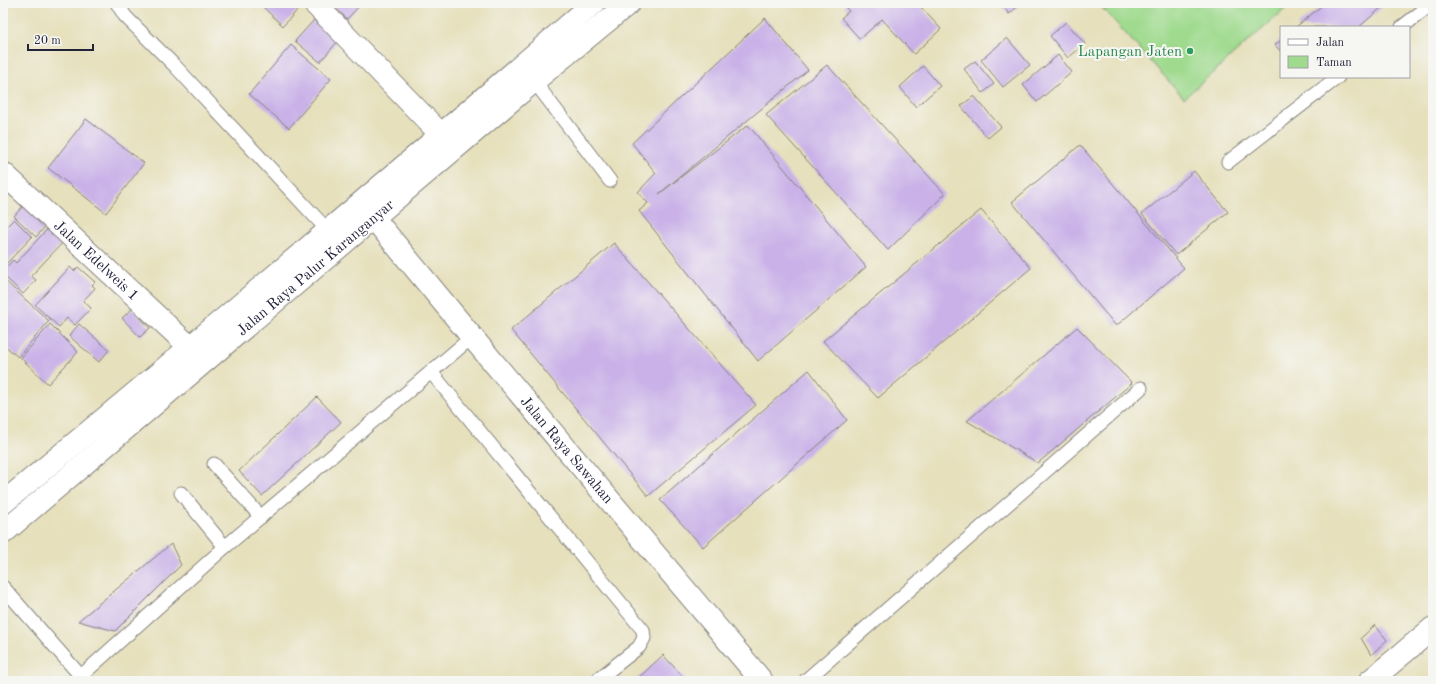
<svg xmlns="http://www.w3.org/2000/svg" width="1436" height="684" viewBox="0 0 1436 684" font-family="'Old Standard TT',serif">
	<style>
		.green { fill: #9fda8e; stroke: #607e64 }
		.building { fill: #cab2e8 }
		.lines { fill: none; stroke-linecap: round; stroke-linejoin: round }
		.service-casing { stroke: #84817c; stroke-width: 15 }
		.minor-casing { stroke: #84817c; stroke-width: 24 }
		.primary-casing { stroke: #84817c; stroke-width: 24 }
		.service { stroke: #fff; stroke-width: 13 }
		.minor { stroke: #fff; stroke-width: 22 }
		.primary { stroke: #fff; stroke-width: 22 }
		.leisure-dot { fill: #2e9e5b; stroke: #f6f6f2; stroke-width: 1.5 }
		.labels { text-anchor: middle; stroke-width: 4; stroke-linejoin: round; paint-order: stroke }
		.leisure-label { font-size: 15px; fill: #27864d; stroke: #f6f6f2; text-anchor: end }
		.street-label { font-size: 15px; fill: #22223b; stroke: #f6f6f2 }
	</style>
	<rect width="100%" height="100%" fill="#f6f6f2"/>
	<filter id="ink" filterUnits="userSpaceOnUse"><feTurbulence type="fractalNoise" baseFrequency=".025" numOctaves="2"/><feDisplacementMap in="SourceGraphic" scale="8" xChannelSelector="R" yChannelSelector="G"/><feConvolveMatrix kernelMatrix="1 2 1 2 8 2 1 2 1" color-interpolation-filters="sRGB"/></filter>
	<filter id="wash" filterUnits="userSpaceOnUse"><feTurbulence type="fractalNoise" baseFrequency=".012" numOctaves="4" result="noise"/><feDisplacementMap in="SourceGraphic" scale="16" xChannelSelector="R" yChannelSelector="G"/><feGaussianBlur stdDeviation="0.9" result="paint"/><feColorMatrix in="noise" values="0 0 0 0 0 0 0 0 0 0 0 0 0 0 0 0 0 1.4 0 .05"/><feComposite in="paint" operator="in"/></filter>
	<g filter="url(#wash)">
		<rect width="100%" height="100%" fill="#e6e0bc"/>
		<path class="green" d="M 1098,3 L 1292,3 L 1184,98 Z"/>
		<g id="blocks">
			<g class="building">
				<path d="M 264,3 L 302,3 L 303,4 L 283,26 L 262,6 Z"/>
				<path d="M 330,3 L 362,3 L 347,19 Z"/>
				<path d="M 847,3 L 919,3 L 918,4 L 941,29 L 914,54 L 882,19 L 860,39 L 841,18 L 849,11 L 844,6 Z"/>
				<path d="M 1000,3 L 1022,3 L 1009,14 Z"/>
				<path d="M 1325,3 L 1387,3 L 1359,27 L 1296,27 Z"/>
				<path d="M 765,18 L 808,70 L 659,194 L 748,125 L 866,267 L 758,361 L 639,211 L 648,203 L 638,192 L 656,173 L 632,143 Z"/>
				<path d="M 314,20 L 338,41 L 320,62 L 295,41 Z"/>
				<path d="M 1066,22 L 1085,44 L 1068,58 L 1050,36 Z"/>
				<path d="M 1007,38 L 1030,65 L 1003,87 L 981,60 Z"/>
				<path d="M 1281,40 L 1281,52 L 1275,45 Z"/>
				<path d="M 291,45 L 331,79 L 289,128 L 249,94 Z"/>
				<path d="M 1058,55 L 1072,72 L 1037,102 L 1023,85 Z"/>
				<path d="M 975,61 L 994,84 L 983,93 L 964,69 Z"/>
				<path d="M 827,65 L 945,194 L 888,250 L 766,115 Z"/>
				<path d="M 923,66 L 940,86 L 916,107 L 900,87 Z"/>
				<path d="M 974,96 L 1001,127 L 988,138 L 961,106 Z"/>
				<path d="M 86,119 L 144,163 L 106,213 L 48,168 Z"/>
				<path d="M 1080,145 L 1184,268 L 1116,326 L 1012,202 Z"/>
				<path d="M 1194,171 L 1228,212 L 1176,255 L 1142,214 Z"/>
				<path d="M 27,202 L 49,222 L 36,237 L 14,216 Z"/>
				<path d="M 981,210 L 1031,268 L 878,398 L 823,341 Z"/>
				<path d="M 14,219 L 32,237 L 4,266 L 3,230 Z"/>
				<path d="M 51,225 L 66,239 L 31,276 L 36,280 L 23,294 L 3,275 L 3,271 L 13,260 L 16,263 Z"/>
				<path d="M 614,243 L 756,405 L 648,496 L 511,330 Z"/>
				<path d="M 70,267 L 74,271 L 78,267 L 95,282 L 92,285 L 95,288 L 83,301 L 91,308 L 75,325 L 67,318 L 59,327 L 35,305 Z"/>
				<path d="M 3,279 L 49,321 L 18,357 L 3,344 Z"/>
				<path d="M 132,309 L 150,328 L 140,337 L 122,318 Z"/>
				<path d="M 50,324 L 78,352 L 48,384 L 21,358 Z"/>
				<path d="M 79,324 L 109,350 L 99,362 L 69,336 Z"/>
				<path d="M 1077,327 L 1132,383 L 1038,463 L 967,421 Z"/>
				<path d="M 809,370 L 847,420 L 703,547 L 660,500 Z"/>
				<path d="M 317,397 L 341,422 L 262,496 L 239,471 Z"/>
				<path d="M 171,544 L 181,565 L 115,631 L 78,621 Z"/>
				<path d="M 1375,625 L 1387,640 L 1371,655 L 1361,638 Z"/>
				<path d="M 663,655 L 687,681 L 635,681 Z"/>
			</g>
		</g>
	</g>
	<g filter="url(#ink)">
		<use href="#blocks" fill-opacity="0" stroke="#84817c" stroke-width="1"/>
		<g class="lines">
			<defs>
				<g id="service">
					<path d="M 117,3 L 125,16 L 175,66 L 333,236"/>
					<path d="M 1402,27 L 1425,9 L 1433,5"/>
					<path d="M 534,81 L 610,181"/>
					<path d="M 1228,162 L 1338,77"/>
					<path d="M 431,372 L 643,630 L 644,638 L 639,647 L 596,681"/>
					<path d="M 214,464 L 261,517"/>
					<path d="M 181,493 L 225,547"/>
					<path d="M 3,587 L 85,681"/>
					<path d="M 81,676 L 225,547 L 472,337"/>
					<path d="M 805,681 L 1141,388"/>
				</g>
				<g id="minor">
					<path d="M 314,3 L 454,148"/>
					<path id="s1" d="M 3,173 L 191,348"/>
					<path id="s2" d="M 362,204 L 472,337 L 762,681"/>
					<path d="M 1370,681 L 1433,628"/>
				</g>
				<g id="primary">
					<path d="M 3,503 C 202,338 399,172 594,3"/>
					<path id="s3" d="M 3,533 L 534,81 L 629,3"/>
				</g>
			</defs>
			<use href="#service" class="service-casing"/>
			<use href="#minor" class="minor-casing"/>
			<use href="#primary" class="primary-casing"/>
			<use href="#service" class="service"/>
			<use href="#minor" class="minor"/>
			<use href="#primary" class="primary"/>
		</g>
	</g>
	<circle class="leisure-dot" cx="1190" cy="51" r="4"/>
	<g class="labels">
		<g class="leisure-label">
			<text x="1182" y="56">Lapangan Jaten</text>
		</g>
		<g class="street-label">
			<text dy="5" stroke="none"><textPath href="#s1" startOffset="128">Jalan Edelweis 1</textPath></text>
			<text dy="5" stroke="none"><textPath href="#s3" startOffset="410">Jalan Raya Palur Karanganyar</textPath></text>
			<text dy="5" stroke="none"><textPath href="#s2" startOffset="320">Jalan Raya Sawahan</textPath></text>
		</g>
	</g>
	<rect width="1436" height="684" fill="none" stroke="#f6f6f2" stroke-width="16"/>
	<rect x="1280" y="26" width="130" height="52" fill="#f6f6f2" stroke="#a1a1a9"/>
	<rect x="1288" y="39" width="20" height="6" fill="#ffffff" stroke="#a1a1a9"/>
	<text x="1316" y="46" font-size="12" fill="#22223b">Jalan</text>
	<rect x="1288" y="56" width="20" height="12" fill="#9fda8e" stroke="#a1a1a9"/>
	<text x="1316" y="66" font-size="12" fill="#22223b">Taman</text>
	<path d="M28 44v6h65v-6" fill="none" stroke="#22223b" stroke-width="2"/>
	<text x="34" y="44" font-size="12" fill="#22223b" stroke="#f6f6f2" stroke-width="3" paint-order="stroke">20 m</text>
</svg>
